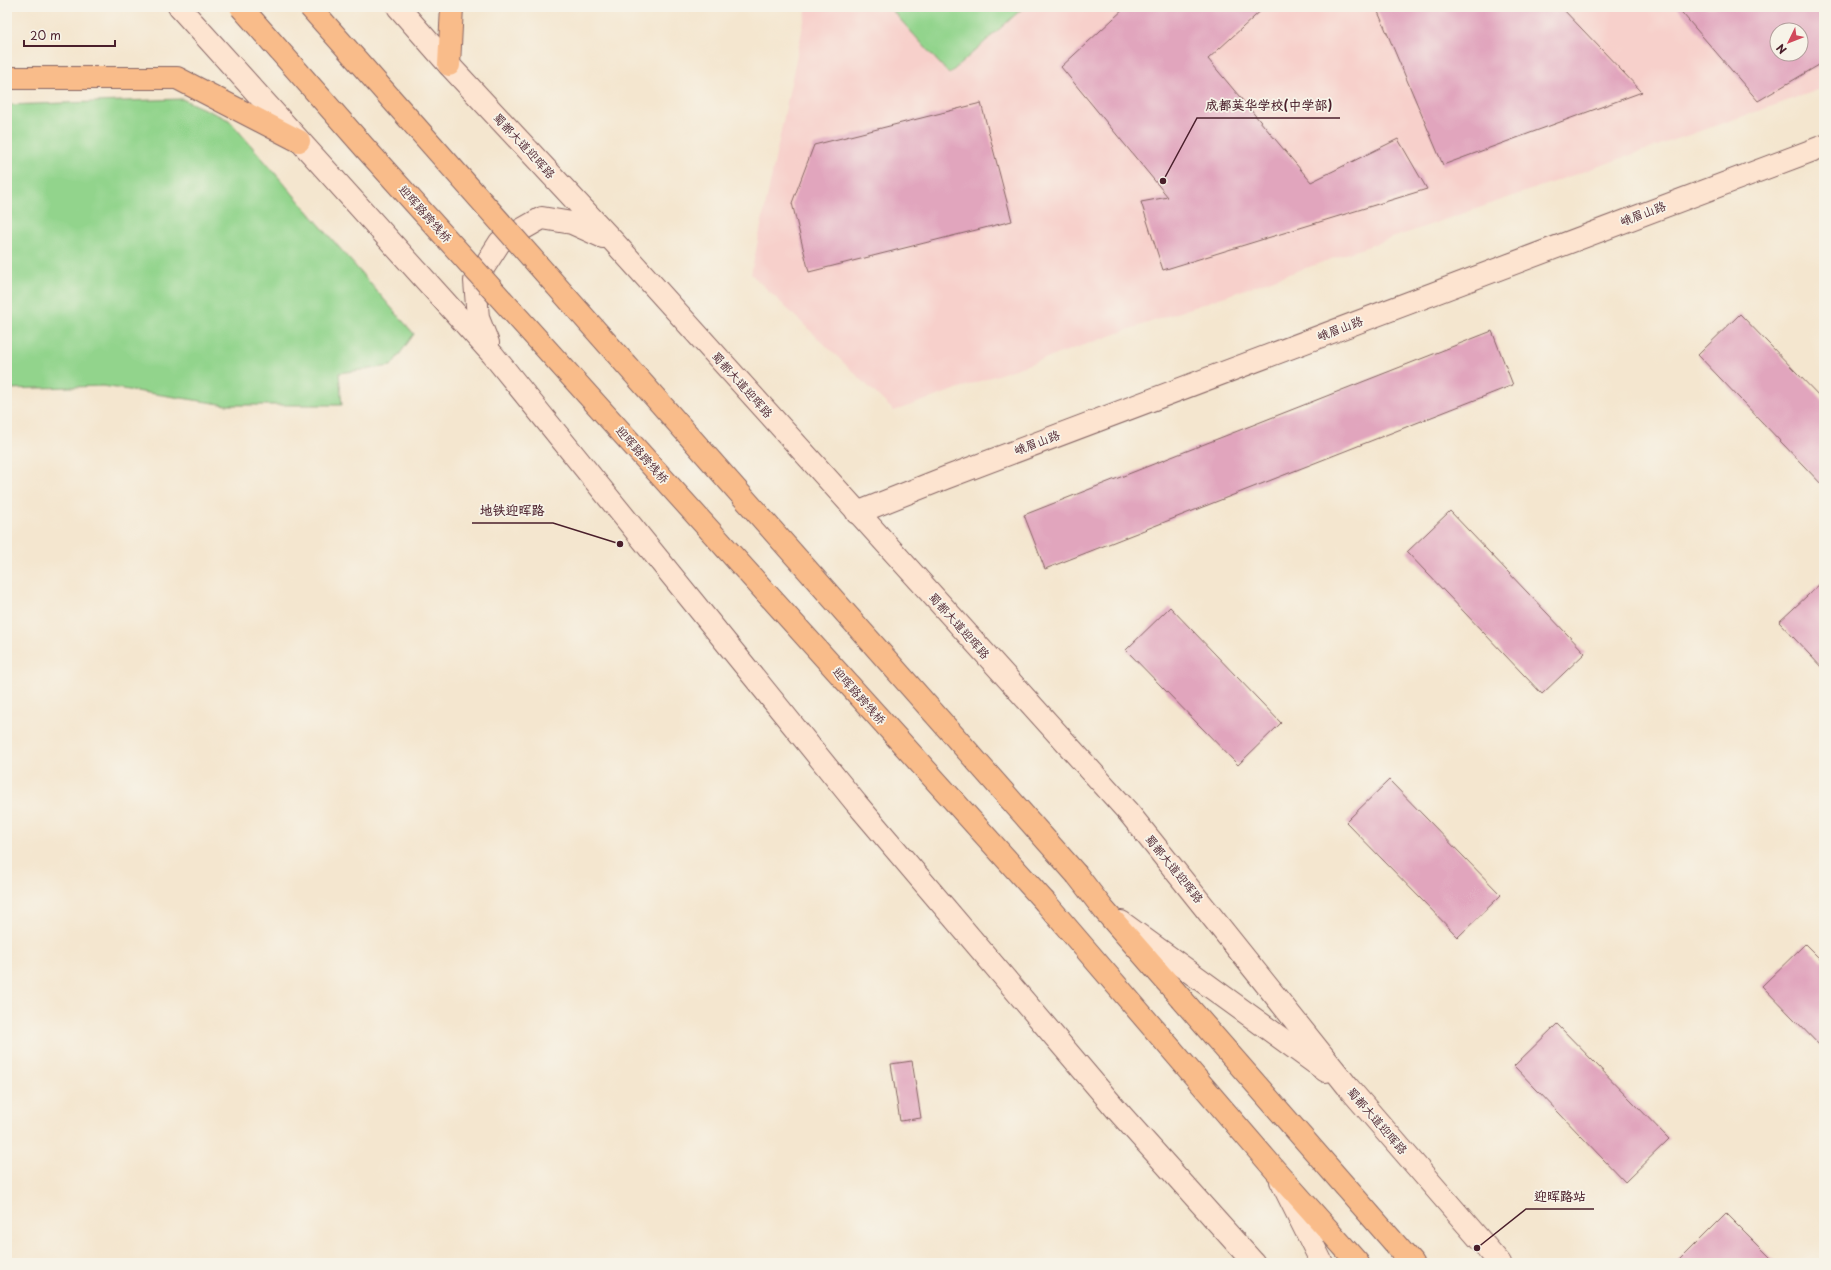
<svg xmlns="http://www.w3.org/2000/svg" width="1831" height="1270" viewBox="0 0 1831 1270" font-family="'Playpen Sans','LXGW WenKai TC',sans-serif">
	<style>
		.built { fill: #f7d0cb; fill-rule: evenodd }
		.green { fill: #92d48c; stroke: #6e7a5c }
		.building { fill: #e1a5bd; fill-rule: evenodd }
		.lines { fill: none; stroke-linecap: round; stroke-linejoin: round }
		.secondary-casing { stroke: #866564; stroke-width: 24 }
		.primary-casing { stroke: #866564; stroke-width: 24 }
		.highway-casing { stroke: #866564; stroke-width: 24 }
		.secondary { stroke: #fde4d0; stroke-width: 22 }
		.primary { stroke: #f9bc8a; stroke-width: 22 }
		.highway { stroke: #f9bc8a; stroke-width: 22 }
		.highway-bridge-casing { stroke: #866564; stroke-width: 24; stroke-linecap: butt }
		.highway-bridge { stroke: #f9bc8a; stroke-width: 22 }
		.labels { text-anchor: middle; stroke-width: 3.5; stroke-linejoin: round; paint-order: stroke }
		.street-label { font-size: 12px; fill: #4a1f2b; stroke: #f7f3e8 }
		.leader { fill: none; stroke: #4a1f2b; stroke-width: 1.5 }
		.callout-dot { fill: #4a1f2b; stroke: #f7f3e8; stroke-width: 1.5 }
		.callout-label { font-size: 13px; text-anchor: middle; font-weight: bold; fill: #4a1f2b; stroke: #f7f3e8; stroke-width: 3.5; stroke-linejoin: round; paint-order: stroke }
	</style>
	<rect width="100%" height="100%" fill="#f7f3e8"/>
	<filter id="ink" filterUnits="userSpaceOnUse"><feTurbulence type="fractalNoise" baseFrequency=".025" numOctaves="2"/><feDisplacementMap in="SourceGraphic" scale="8" xChannelSelector="R" yChannelSelector="G"/><feConvolveMatrix kernelMatrix="1 2 1 2 8 2 1 2 1" color-interpolation-filters="sRGB"/></filter>
	<filter id="wash" filterUnits="userSpaceOnUse"><feTurbulence type="fractalNoise" baseFrequency=".012" numOctaves="4" result="noise"/><feDisplacementMap in="SourceGraphic" scale="16" xChannelSelector="R" yChannelSelector="G"/><feGaussianBlur stdDeviation="0.9" result="paint"/><feColorMatrix in="noise" values="0 0 0 0 0 0 0 0 0 0 0 0 0 0 0 0 0 1.4 0 .05"/><feComposite in="paint" operator="in"/></filter>
	<g filter="url(#wash)">
		<rect width="100%" height="100%" fill="#f4e6cf"/>
		<path class="built" d="M 807,7 L 1824,7 L 1824,88 L 894,411 L 751,274 ZM 1777,30 L 1801,30 L 1801,54 L 1777,54 Z"/>
		<g class="green">
			<path d="M 889,7 L 1024,7 L 949,74 Z"/>
			<path d="M 182,99 L 229,120 L 414,334 L 391,366 L 339,373 L 342,405 L 227,405 L 103,386 L 7,389 L 7,105 Z"/>
		</g>
		<g id="blocks">
			<g class="building">
				<path d="M 1126,7 L 1265,7 L 1208,59 L 1311,182 L 1398,139 L 1427,189 L 1163,270 L 1141,202 L 1168,197 L 1061,67 Z"/>
				<path d="M 1376,7 L 1561,7 L 1642,92 L 1443,165 Z"/>
				<path d="M 1677,7 L 1824,7 L 1824,62 L 1758,101 ZM 1777,30 L 1801,30 L 1801,54 L 1777,54 Z"/>
				<path d="M 981,103 L 1012,221 L 809,272 L 792,203 L 814,145 Z"/>
				<path d="M 1740,314 L 1824,401 L 1824,487 L 1698,355 Z"/>
				<path d="M 1492,331 L 1513,385 L 1045,569 L 1024,515 Z"/>
				<path d="M 1450,511 L 1585,653 L 1542,694 L 1407,552 Z"/>
				<path d="M 1822,582 L 1824,584 L 1824,670 L 1779,622 Z"/>
				<path d="M 1170,607 L 1281,723 L 1238,765 L 1126,650 Z"/>
				<path d="M 1389,780 L 1501,895 L 1458,937 L 1346,822 Z"/>
				<path d="M 1805,944 L 1824,963 L 1824,1050 L 1762,986 Z"/>
				<path d="M 1557,1024 L 1669,1139 L 1625,1182 L 1514,1066 Z"/>
				<path d="M 912,1061 L 921,1118 L 900,1121 L 891,1064 Z"/>
				<path d="M 1726,1213 L 1776,1263 L 1676,1263 Z"/>
			</g>
		</g>
	</g>
	<g filter="url(#ink)">
		<use href="#blocks" fill-opacity="0" stroke="#866564" stroke-width="1"/>
		<g class="lines">
			<defs>
				<g id="secondary">
					<path d="M 179,7 L 493,355 L 856,803 L 1116,1109 L 1254,1263"/>
					<path d="M 398,7 L 449,65 L 614,242 L 1129,813 L 1348,1087 L 1500,1263"/>
					<path d="M 488,343 L 478,318 L 475,281 L 500,242 L 542,218 L 572,223 L 603,237"/>
					<path d="M 857,513 L 945,478 L 1824,146"/>
					<path d="M 1121,922 L 1326,1071"/>
					<path d="M 1281,1181 L 1322,1263"/>
				</g>
				<g id="primary">
					<path d="M 449,65 L 452,7"/>
					<path d="M 7,78 L 177,78 L 299,141"/>
				</g>
				<g id="highway">
					<path d="M 1077,875 L 1104,910 L 1412,1263"/>
					<path d="M 1045,902 L 1276,1171 L 1358,1263"/>
				</g>
			</defs>
			<use href="#secondary" class="secondary-casing"/>
			<use href="#primary" class="primary-casing"/>
			<use href="#highway" class="highway-casing"/>
			<use href="#secondary" class="secondary"/>
			<use href="#primary" class="primary"/>
			<use href="#highway" class="highway"/>
			<defs>
				<g id="highway-bridge">
					<path d="M 241,7 L 365,148 L 1045,902"/>
					<path d="M 310,7 L 1077,875"/>
				</g>
			</defs>
			<use href="#highway-bridge" class="highway-bridge-casing"/>
			<use href="#highway-bridge" class="highway-bridge"/>
		</g>
	</g>
	<g class="labels">
		<g class="street-label">
			<text transform="translate(524 146) rotate(47)" y="4">蜀都大道迎晖路</text>
			<text transform="translate(425 214) rotate(48)" y="4">迎晖路跨线桥</text>
			<text transform="translate(1643 214) rotate(-21)" y="4">峨眉山路</text>
			<text transform="translate(1340 329) rotate(-21)" y="4">峨眉山路</text>
			<text transform="translate(742 385) rotate(48)" y="4">蜀都大道迎晖路</text>
			<text transform="translate(1037 443) rotate(-21)" y="4">峨眉山路</text>
			<text transform="translate(642 455) rotate(48)" y="4">迎晖路跨线桥</text>
			<text transform="translate(959 626) rotate(48)" y="4">蜀都大道迎晖路</text>
			<text transform="translate(859 696) rotate(48)" y="4">迎晖路跨线桥</text>
			<text transform="translate(1174 869) rotate(51)" y="4">蜀都大道迎晖路</text>
			<text transform="translate(1377 1121) rotate(49)" y="4">蜀都大道迎晖路</text>
		</g>
	</g>
	<path class="leader" d="M1163 181L1197 118H1340M620 544L553 523H472M1477 1248L1526 1209H1594"/>
	<g class="callout-dot">
		<circle cx="1163" cy="181" r="4"/>
		<circle cx="620" cy="544" r="4"/>
		<circle cx="1477" cy="1248" r="4"/>
	</g>
	<g class="callout-label">
		<text x="1269" y="110">成都英华学校(中学部)</text>
		<text x="512" y="515">地铁迎晖路</text>
		<text x="1560" y="1201">迎晖路站</text>
	</g>
	<rect width="1831" height="1270" fill="none" stroke="#f7f3e8" stroke-width="24"/>
	<g transform="translate(1789 42) rotate(227)"><circle r="19" fill="#f7f3e8" stroke="#b29e9c"/>
	<path d="M0-3L7 15L0 10L-7 15Z" fill="#d1495b"/>
	<text y="-6" font-size="11" font-weight="bold" text-anchor="middle" fill="#4a1f2b">N</text>
	</g>
	<path d="M24 40v6h91v-6" fill="none" stroke="#4a1f2b" stroke-width="2"/>
	<text x="30" y="40" font-size="12" fill="#4a1f2b" stroke="#f7f3e8" stroke-width="3" paint-order="stroke">20 m</text>
</svg>
